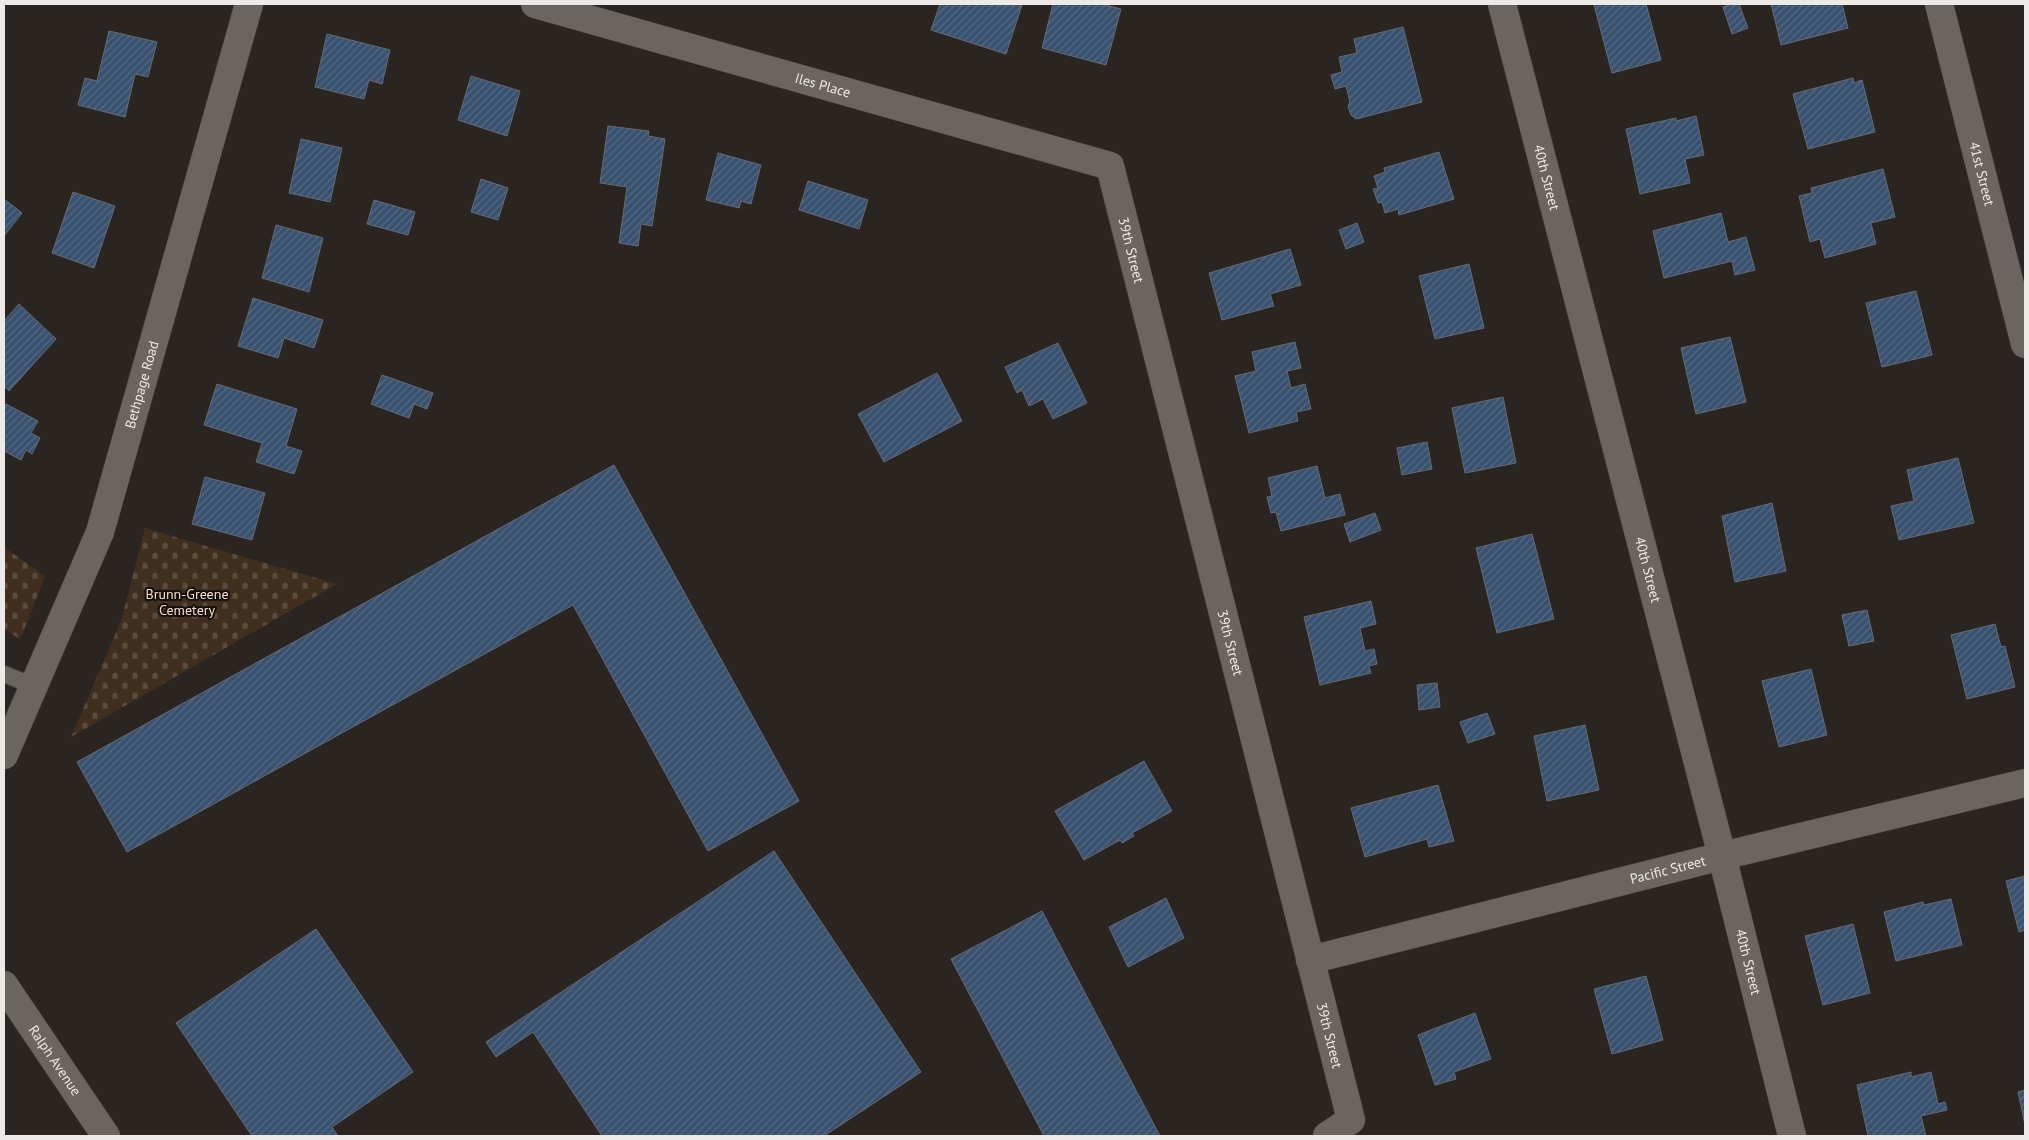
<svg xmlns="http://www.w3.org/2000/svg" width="2029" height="1140" viewBox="0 0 2029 1140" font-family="'PT Sans',sans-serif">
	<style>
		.cemetery { fill: url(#cemetery-stones) }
		.building { fill: url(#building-hatch); stroke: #676b72 }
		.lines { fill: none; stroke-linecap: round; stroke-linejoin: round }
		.lane-casing { stroke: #47433f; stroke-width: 18 }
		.street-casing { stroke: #47433f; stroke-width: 29 }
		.secondary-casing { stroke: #47433f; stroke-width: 29 }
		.lane { stroke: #6b6560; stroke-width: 16 }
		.street { stroke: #6b6560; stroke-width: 28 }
		.secondary { stroke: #6b6560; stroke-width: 28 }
		.labels { text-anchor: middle; stroke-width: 4; stroke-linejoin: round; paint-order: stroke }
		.street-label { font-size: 14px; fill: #ede9e7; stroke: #110f0d }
		.park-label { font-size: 14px; fill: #fedcc0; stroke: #110f0d }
	</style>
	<defs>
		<pattern id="cemetery-stones" width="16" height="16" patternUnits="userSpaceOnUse" patternTransform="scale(1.25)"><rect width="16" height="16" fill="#402e1f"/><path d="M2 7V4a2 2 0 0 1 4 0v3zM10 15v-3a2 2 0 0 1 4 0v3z" fill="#5c4c40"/></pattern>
		<pattern id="building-hatch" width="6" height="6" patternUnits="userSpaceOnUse" patternTransform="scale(1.25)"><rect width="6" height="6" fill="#38516f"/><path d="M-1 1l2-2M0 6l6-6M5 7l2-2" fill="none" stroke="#556a84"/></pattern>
	</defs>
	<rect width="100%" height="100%" fill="#2a2521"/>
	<g class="cemetery">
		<path d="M 145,528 L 337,584 L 71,737 L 121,621 Z"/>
		<path d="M 4,547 L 45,576 L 20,640 L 4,628 Z"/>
	</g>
	<g class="building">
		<path d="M 940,4 L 1022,5 L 1006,54 L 931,30 Z"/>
		<path d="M 1053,4 L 1102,4 L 1121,9 L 1106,65 L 1042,48 Z"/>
		<path d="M 1598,4 L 1646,4 L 1661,60 L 1612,73 L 1594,5 Z"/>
		<path d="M 1732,4 L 1739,4 L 1748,28 L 1732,34 L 1723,7 Z"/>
		<path d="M 1771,4 L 1842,4 L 1848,28 L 1781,45 Z"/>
		<path d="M 1403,27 L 1422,102 L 1356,119 L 1351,115 L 1348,106 L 1350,102 L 1346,86 L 1335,89 L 1331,75 L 1342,72 L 1339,57 L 1357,53 L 1354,39 Z"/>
		<path d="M 109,31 L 157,42 L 148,77 L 135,74 L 125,117 L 78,105 L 85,78 L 97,81 Z"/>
		<path d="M 327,34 L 390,50 L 382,84 L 369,80 L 364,99 L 315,87 Z"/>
		<path d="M 471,76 L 520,91 L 507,136 L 458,120 Z"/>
		<path d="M 1853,78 L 1854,83 L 1862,80 L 1875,132 L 1808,149 L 1793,94 Z"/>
		<path d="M 1696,116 L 1704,155 L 1685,159 L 1690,183 L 1640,194 L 1626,129 L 1676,118 L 1676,121 Z"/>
		<path d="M 608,126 L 649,131 L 648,136 L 665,139 L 652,226 L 641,224 L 638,246 L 619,243 L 627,187 L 600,183 Z"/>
		<path d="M 301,139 L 342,148 L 330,202 L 289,193 Z"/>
		<path d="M 1439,152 L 1454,199 L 1399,215 L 1398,209 L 1385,213 L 1382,202 L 1378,203 L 1373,189 L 1378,188 L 1374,176 L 1385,172 L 1384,168 Z"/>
		<path d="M 718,153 L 761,165 L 751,204 L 741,201 L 739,208 L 706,200 Z"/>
		<path d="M 1883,169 L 1895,217 L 1871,223 L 1876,244 L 1825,258 L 1820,239 L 1810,242 L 1799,196 L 1812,193 L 1811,188 Z"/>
		<path d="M 481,179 L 508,188 L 498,220 L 471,212 Z"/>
		<path d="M 808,181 L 868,200 L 859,229 L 799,210 Z"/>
		<path d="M 73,192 L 115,206 L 94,268 L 52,253 Z"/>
		<path d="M 4,199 L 22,213 L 4,236 Z"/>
		<path d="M 374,200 L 415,212 L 408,235 L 367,224 Z"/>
		<path d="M 1721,213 L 1728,242 L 1746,237 L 1755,270 L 1735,275 L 1732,261 L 1664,278 L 1653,231 Z"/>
		<path d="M 1357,223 L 1364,242 L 1346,249 L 1339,230 Z"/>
		<path d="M 276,225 L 323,238 L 309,292 L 262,278 Z"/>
		<path d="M 1290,249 L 1301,285 L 1270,294 L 1274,306 L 1222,320 L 1209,273 Z"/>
		<path d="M 1469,264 L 1484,328 L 1435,339 L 1419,276 Z"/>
		<path d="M 1916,291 L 1932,355 L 1882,367 L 1866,303 Z"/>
		<path d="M 253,298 L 323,320 L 314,348 L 284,338 L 278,358 L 238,346 Z"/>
		<path d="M 19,304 L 56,339 L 9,391 L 4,386 L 4,321 Z"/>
		<path d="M 1730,337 L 1746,402 L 1696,414 L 1681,348 Z"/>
		<path d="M 1295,342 L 1301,368 L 1287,371 L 1291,388 L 1305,384 L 1311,409 L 1296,412 L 1298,421 L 1249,433 L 1235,376 L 1256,371 L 1252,352 Z"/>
		<path d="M 1058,343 L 1087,403 L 1053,419 L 1043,399 L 1029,406 L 1022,390 L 1017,393 L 1005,367 Z"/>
		<path d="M 937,373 L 962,421 L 884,462 L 858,414 Z"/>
		<path d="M 382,375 L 433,393 L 427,409 L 414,404 L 409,418 L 371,404 Z"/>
		<path d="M 217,384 L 297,409 L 286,446 L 302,451 L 294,474 L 256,462 L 262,443 L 204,425 Z"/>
		<path d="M 1503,397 L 1516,463 L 1465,473 L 1452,408 Z"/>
		<path d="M 6,404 L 38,421 L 31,433 L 40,438 L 32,454 L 26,450 L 21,460 L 4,451 L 4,408 Z"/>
		<path d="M 1427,442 L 1432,469 L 1402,475 L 1397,448 Z"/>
		<path d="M 1958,458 L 1974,523 L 1899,540 L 1891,506 L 1914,501 L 1907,470 Z"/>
		<path d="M 614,465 L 799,801 L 708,851 L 573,605 L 127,852 L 77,762 Z"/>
		<path d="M 1317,466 L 1325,498 L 1340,494 L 1345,515 L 1281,531 L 1276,512 L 1271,513 L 1267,497 L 1272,496 L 1268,478 Z"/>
		<path d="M 205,477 L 265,493 L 252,540 L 192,524 Z"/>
		<path d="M 1772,503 L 1786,571 L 1735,582 L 1722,516 Z"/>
		<path d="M 1375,513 L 1381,530 L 1350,542 L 1344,524 Z"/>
		<path d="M 1532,534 L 1554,619 L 1497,633 L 1476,548 Z"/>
		<path d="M 1371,601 L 1376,624 L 1360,628 L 1365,651 L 1374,649 L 1377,664 L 1369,666 L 1371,673 L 1320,685 L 1304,617 Z"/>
		<path d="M 1867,610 L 1874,641 L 1849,646 L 1842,615 Z"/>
		<path d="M 1995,624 L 2001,647 L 2005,646 L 2015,687 L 1967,699 L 1951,635 Z"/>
		<path d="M 1811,669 L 1827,735 L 1779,747 L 1762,681 Z"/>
		<path d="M 1437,683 L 1440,707 L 1419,710 L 1417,685 Z"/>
		<path d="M 1487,713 L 1495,734 L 1468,743 L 1460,722 Z"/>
		<path d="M 1585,725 L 1599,790 L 1547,801 L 1534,736 Z"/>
		<path d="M 1144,761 L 1172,811 L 1132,833 L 1134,836 L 1122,843 L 1120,840 L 1084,860 L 1055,811 Z"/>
		<path d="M 1438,785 L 1454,841 L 1429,847 L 1427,839 L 1365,857 L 1351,808 Z"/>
		<path d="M 774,851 L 921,1072 L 824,1136 L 602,1136 L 533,1032 L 496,1057 L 486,1042 Z"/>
		<path d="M 2025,876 L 2025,930 L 2019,932 L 2006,881 Z"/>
		<path d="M 1166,898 L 1184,938 L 1128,967 L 1109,927 Z"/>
		<path d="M 1951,899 L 1962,945 L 1896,961 L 1884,912 L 1923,902 L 1924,905 Z"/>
		<path d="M 1042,911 L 1160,1136 L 1044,1136 L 951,959 Z"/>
		<path d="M 1853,924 L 1870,993 L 1823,1005 L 1805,936 Z"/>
		<path d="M 316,929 L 413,1072 L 332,1127 L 338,1136 L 252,1136 L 176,1023 Z"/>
		<path d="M 1646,976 L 1663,1040 L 1612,1054 L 1594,989 Z"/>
		<path d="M 1475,1013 L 1491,1059 L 1454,1072 L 1456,1079 L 1435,1085 L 1418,1035 Z"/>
		<path d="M 1911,1072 L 1911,1077 L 1931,1072 L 1938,1104 L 1945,1102 L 1947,1110 L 1921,1116 L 1926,1136 L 1868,1136 L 1857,1085 Z"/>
		<path d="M 2025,1090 L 2025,1125 L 2018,1092 Z"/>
	</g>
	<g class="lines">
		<defs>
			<path id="lane" d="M 4,674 L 34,686"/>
			<g id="street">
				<path id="s1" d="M 535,4 L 1110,166 L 1351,1120 L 1327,1136"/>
				<path id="s2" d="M 1502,4 L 1722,856 L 1792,1136"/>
				<path id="s3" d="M 1939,4 L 2025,344"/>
				<path id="s4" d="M 1310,960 L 1722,856 L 2025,783"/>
				<path id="s5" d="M 4,985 L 106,1136"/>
			</g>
			<g id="secondary">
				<path id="s6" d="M 4,755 L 100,532 L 249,4"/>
			</g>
		</defs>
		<use href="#lane" class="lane-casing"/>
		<use href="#street" class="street-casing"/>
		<use href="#secondary" class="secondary-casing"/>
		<use href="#lane" class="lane"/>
		<use href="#street" class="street"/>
		<use href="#secondary" class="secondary"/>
	</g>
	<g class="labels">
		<g class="street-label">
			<text dy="5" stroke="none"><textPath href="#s1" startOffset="299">Iles Place</textPath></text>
			<text dy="5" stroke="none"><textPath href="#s3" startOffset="175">41st Street</textPath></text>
			<text dy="5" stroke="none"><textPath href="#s2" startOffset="179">40th Street</textPath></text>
			<text dy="5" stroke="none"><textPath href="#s1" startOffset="684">39th Street</textPath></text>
			<text dy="5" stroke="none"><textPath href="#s6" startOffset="396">Bethpage Road</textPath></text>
			<text dy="5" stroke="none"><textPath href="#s2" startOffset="584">40th Street</textPath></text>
			<text dy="5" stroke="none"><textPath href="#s1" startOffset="1089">39th Street</textPath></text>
			<text dy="5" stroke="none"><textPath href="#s4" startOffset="369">Pacific Street</textPath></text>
			<text dy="5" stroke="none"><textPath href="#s2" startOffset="989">40th Street</textPath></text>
			<text dy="5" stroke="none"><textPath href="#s1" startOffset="1494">39th Street</textPath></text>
			<text dy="5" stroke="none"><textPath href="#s5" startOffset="91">Ralph Avenue</textPath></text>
		</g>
		<g class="park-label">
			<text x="187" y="599">Brunn-Greene<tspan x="187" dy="16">Cemetery</tspan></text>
		</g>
	</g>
	<rect width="2029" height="1140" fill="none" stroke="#ede9e7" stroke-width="10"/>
</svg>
